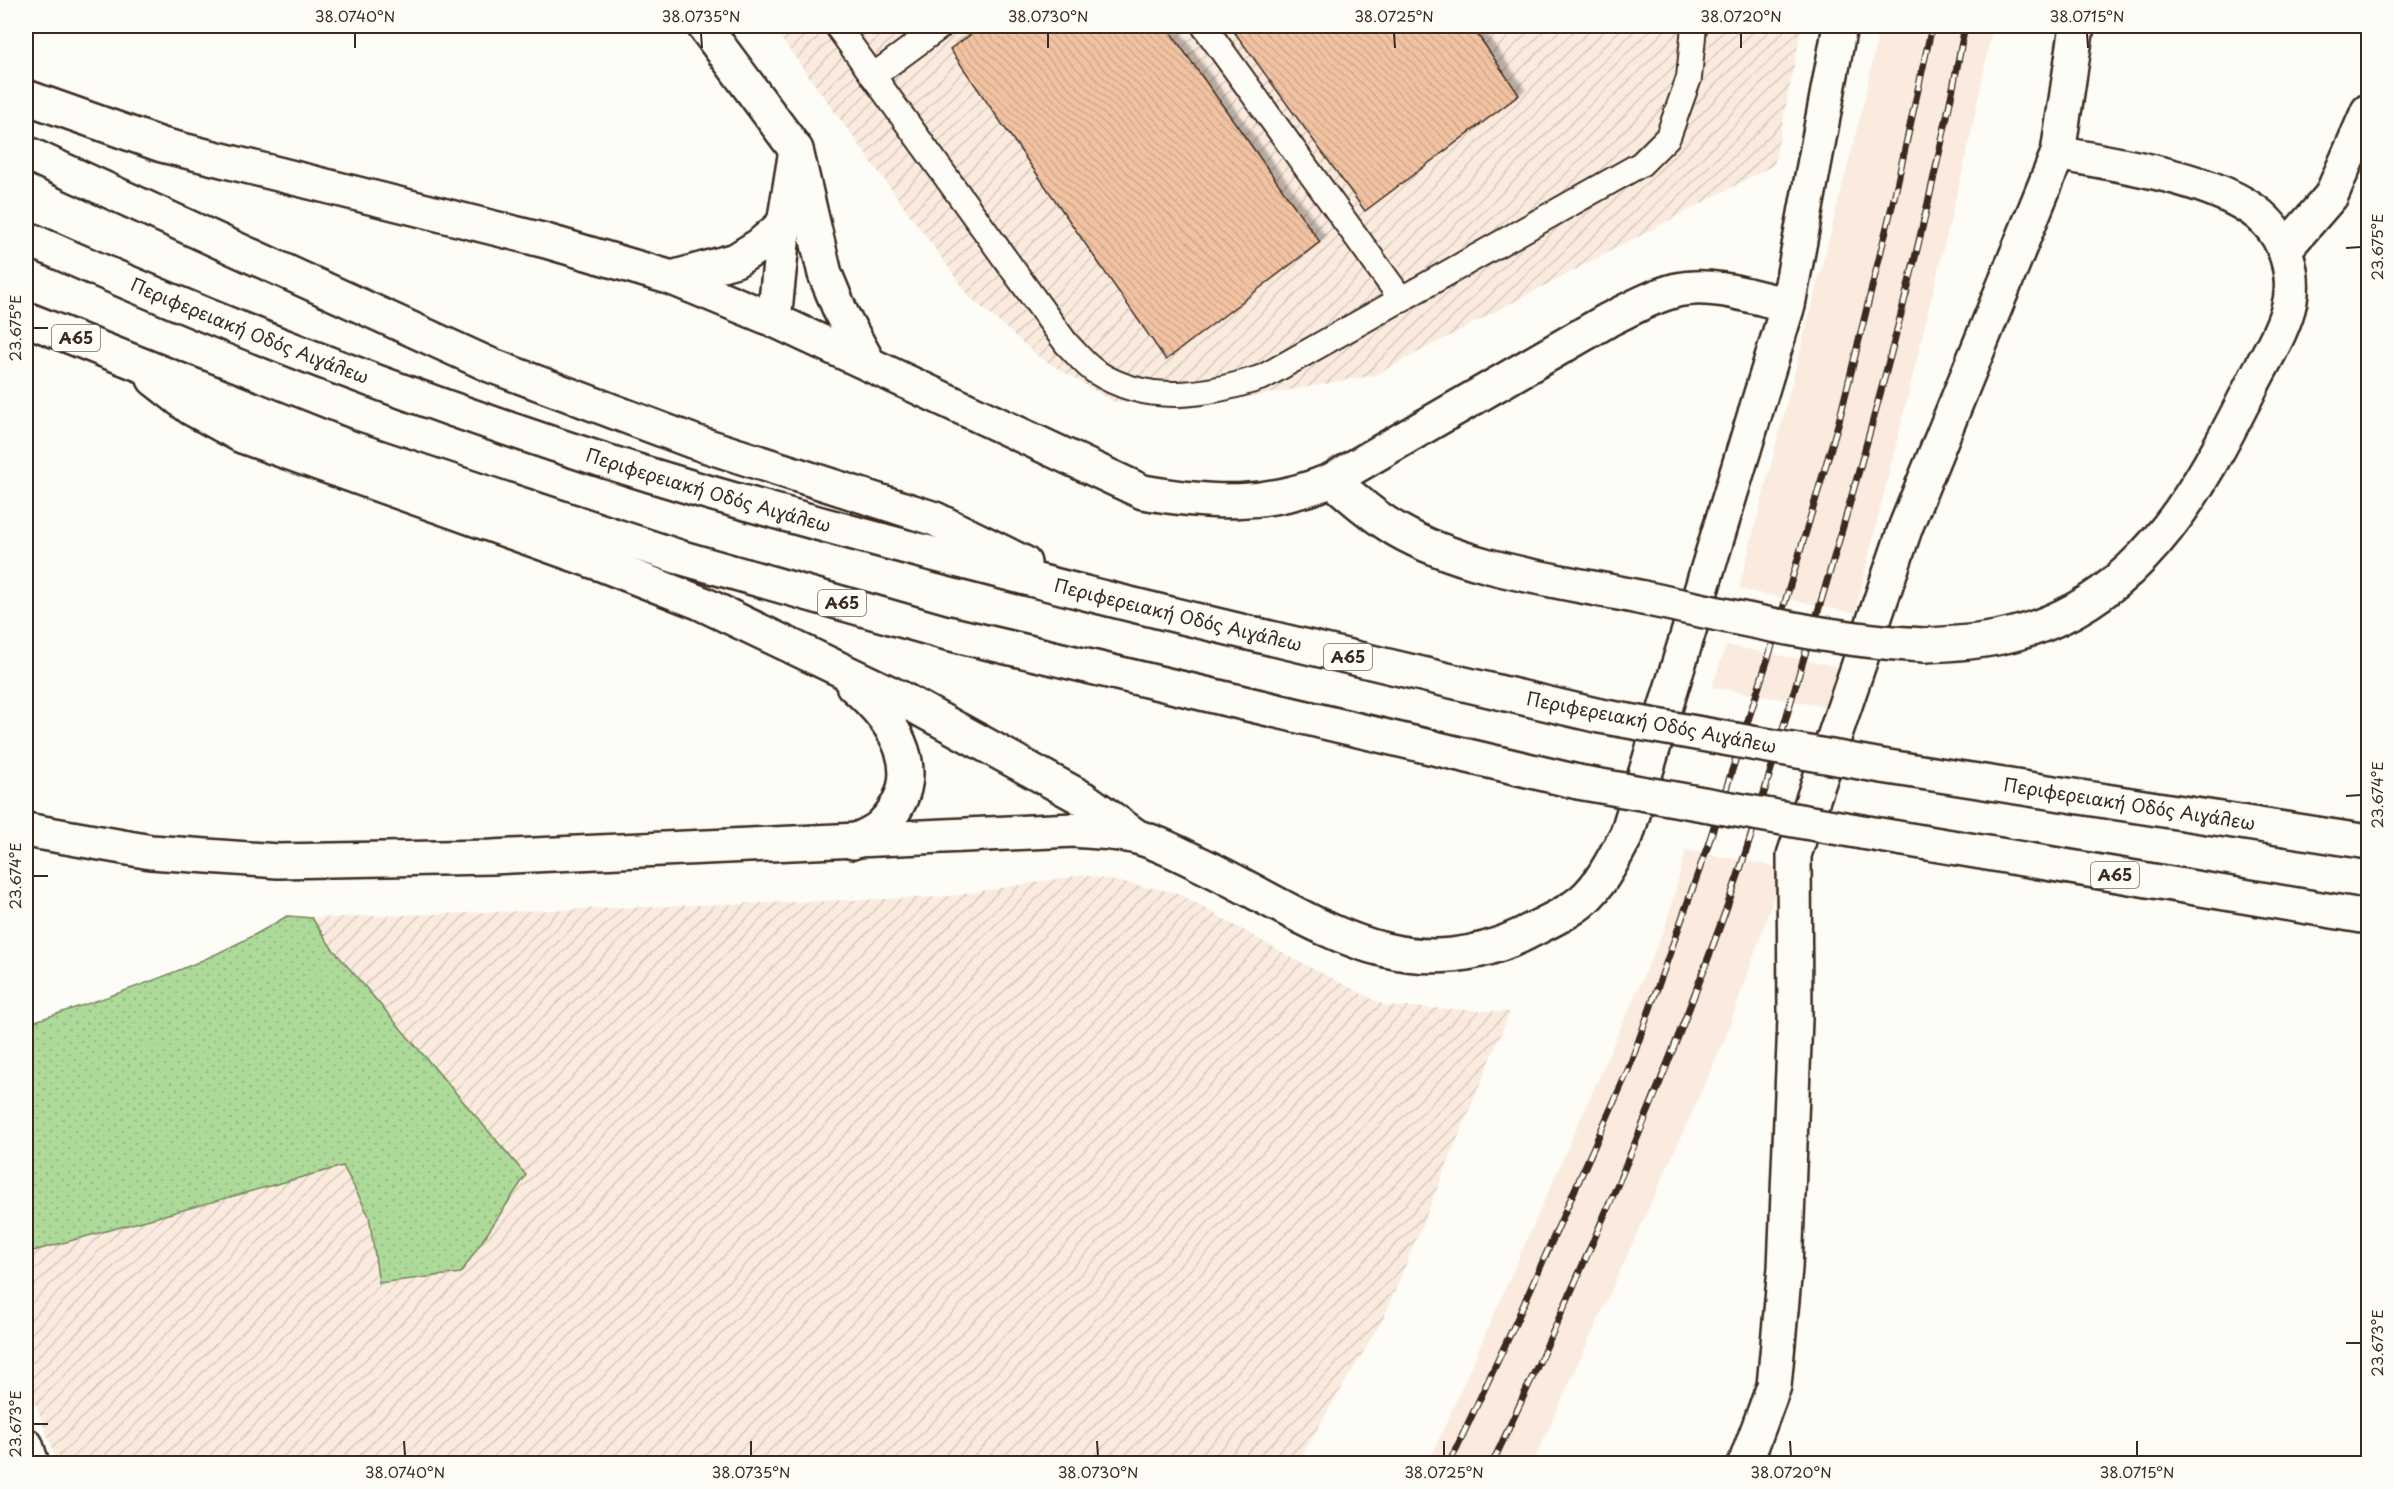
<svg xmlns="http://www.w3.org/2000/svg" width="2394" height="1489" viewBox="0 0 2394 1489" font-family="'Playpen Sans',sans-serif">
	<style>
		.built { fill: #faebde }
		.industrial { fill: url(#industrial-furrows) }
		.green { fill: url(#green-dots); stroke: #74825c; stroke-width: 1.5 }
		.building { fill: url(#building-back-hatch); stroke: #3b2a1e; stroke-width: 1.5; filter: url(#shadow) }
		.lines { fill: none; stroke-linecap: round; stroke-linejoin: round }
		.lane-casing { stroke: #3b2a1e; stroke-width: 28 }
		.street-casing { stroke: #3b2a1e; stroke-width: 38 }
		.highway-casing { stroke: #3b2a1e; stroke-width: 38 }
		.lane { stroke: #fdfcf7; stroke-width: 24 }
		.street { stroke: #fdfcf7; stroke-width: 33 }
		.highway { stroke: #fdfcf7; stroke-width: 33 }
		.rail-casing { stroke: #3b2a1e; stroke-width: 7 }
		.rail { stroke: #fdfcf7; stroke-width: 4.5; stroke-dasharray: 14; stroke-linecap: butt }
		.street-bridge-casing { stroke: #3b2a1e; stroke-width: 38; stroke-linecap: butt }
		.highway-bridge-casing { stroke: #3b2a1e; stroke-width: 38; stroke-linecap: butt }
		.street-bridge { stroke: #fdfcf7; stroke-width: 33 }
		.highway-bridge { stroke: #fdfcf7; stroke-width: 33 }
		.ticks { fill: none; stroke: #3b2a1e; stroke-width: 2 }
		.labels { text-anchor: middle; stroke-width: 5; stroke-linejoin: round; paint-order: stroke }
		.shield { fill: #fdfcf7; stroke: #75695f; stroke-width: 1.5 }
		.shield-label { font-size: 16px; font-weight: bold; fill: #3b2a1e }
		.street-label { font-size: 18px; fill: #3b2a1e; stroke: #fdfcf7 }
		.neatline { fill: none; stroke: #3b2a1e; stroke-width: 2 }
		.ticks-label { font-size: 15px; text-anchor: middle; fill: #3b2a1e }
	</style>
	<defs>
		<pattern id="industrial-furrows" width="10" height="10" patternUnits="userSpaceOnUse" patternTransform="scale(1.5)"><rect width="10" height="10" fill="#faebde"/><path d="M-1 1l2-2M0 10L10 0M9 11l2-2" fill="none" stroke="#d7cabe"/></pattern>
		<pattern id="green-dots" width="8" height="8" patternUnits="userSpaceOnUse" patternTransform="scale(1.5)"><rect width="8" height="8" fill="#adda99"/><path d="M2 2h.1M6 6h.1" fill="none" stroke="#96bb83" stroke-width="1.8" stroke-linecap="round"/></pattern>
		<pattern id="building-back-hatch" width="6" height="6" patternUnits="userSpaceOnUse" patternTransform="scale(1.5)"><rect width="6" height="6" fill="#f2c3a2"/><path d="M-1 5l2 2M0 0l6 6M5-1l2 2" fill="none" stroke="#d0a88b"/></pattern>
		<filter id="shadow"><feDropShadow dx="5.5" dy="-5.5" stdDeviation="1.5" flood-color="#0004"/></filter>
	</defs>
	<rect width="100%" height="100%" fill="#fdfcf7"/>
	<filter id="ink" filterUnits="userSpaceOnUse"><feTurbulence type="fractalNoise" baseFrequency=".0167" numOctaves="2"/><feDisplacementMap in="SourceGraphic" scale="12" xChannelSelector="R" yChannelSelector="G"/><feConvolveMatrix kernelMatrix="1 2 1 2 8 2 1 2 1" color-interpolation-filters="sRGB"/></filter>
	<g filter="url(#ink)">
		<g class="built">
			<path d="M 1880,26 L 1993,26 L 1970,139 L 1855,613 L 1739,589 L 1864,102 Z"/>
			<path d="M 1726,645 L 1843,668 L 1833,708 L 1712,687 Z"/>
			<path d="M 1686,850 L 1784,868 L 1723,1044 L 1533,1463 L 1428,1464 L 1666,925 Z"/>
		</g>
		<g class="industrial">
			<path d="M 772,26 L 1802,26 L 1774,165 L 1375,375 L 1182,409 L 1112,401 L 1039,357 L 970,297 Z"/>
			<path d="M 1083,875 L 1178,893 L 1294,959 L 1386,1006 L 1510,1012 L 1384,1317 L 1297,1463 L 57,1463 L 26,1376 L 26,1253 L 343,1166 L 369,1216 L 379,1283 L 526,1175 L 331,947 L 312,918 L 944,897 Z"/>
		</g>
		<path class="green" d="M 287,916 L 312,918 L 331,947 L 526,1175 L 461,1273 L 379,1283 L 369,1216 L 343,1166 L 26,1253 L 26,1024 C 115,995 207,966 287,916 Z"/>
		<g class="building">
			<path d="M 983,26 L 1166,26 L 1320,242 L 1166,360 L 950,49 Z"/>
			<path d="M 1230,26 L 1472,26 L 1519,95 L 1365,211 Z"/>
		</g>
		<g class="lines">
			<defs>
				<g id="lane">
					<path d="M 837,26 L 1066,343 C 1075,352 1085,365 1096,372 C 1149,406 1208,395 1263,377 L 1641,164 L 1668,137 L 1689,78 L 1694,26"/>
					<path d="M 1204,26 L 1402,300"/>
					<path d="M 873,76 L 941,26"/>
				</g>
				<g id="street">
					<path d="M 704,26 L 796,150 L 825,274 L 842,315 L 869,364"/>
					<path d="M 796,150 L 784,224 L 774,320 L 1143,492 C 1211,504 1268,507 1332,480 L 1608,320 C 1630,309 1653,296 1677,290 C 1713,282 1753,297 1788,305"/>
					<path d="M 2285,249 L 2331,196 L 2368,111"/>
					<path d="M 1332,480 C 1353,498 1373,516 1397,530 C 1468,571 1564,581 1643,598"/>
					<path d="M 1925,645 C 1979,643 2025,637 2073,611 C 2162,562 2209,470 2253,383 C 2266,357 2284,330 2290,301 C 2295,274 2286,241 2266,221 C 2224,178 2117,165 2058,153"/>
					<path d="M 26,830 L 151,852 L 278,861 L 492,857 L 1074,830 C 1094,832 1117,832 1137,837 C 1159,843 1180,854 1200,864 C 1308,915 1398,994 1522,935 C 1539,926 1558,918 1574,907 C 1599,891 1613,859 1627,834 L 1788,305 L 1840,26"/>
					<path d="M 26,1445 L 32,1464"/>
					<path d="M 1745,1464 L 1774,1386 L 1785,1268 L 1795,1019 L 1794,855 L 1906,526 L 2058,153 L 2077,26"/>
				</g>
				<g id="highway">
					<path d="M 26,97 L 162,145 L 546,241 L 672,278 L 774,320"/>
					<path d="M 26,153 L 490,365 L 692,441 L 935,519 L 1024,563"/>
					<path id="s1" d="M 26,238 C 245,336 470,422 700,490 C 997,576 1299,645 1600,716"/>
					<path d="M 672,278 L 736,260 L 760,245 L 784,224"/>
					<path d="M 26,319 L 348,447 L 679,557 L 943,632 L 1578,782"/>
					<path d="M 154,379 L 191,408 L 242,436 L 601,564 L 701,603 L 900,698 L 1084,799 L 1137,837"/>
					<path d="M 853,685 C 896,722 932,776 881,826 C 874,833 862,837 853,842"/>
					<path id="s2" d="M 1882,766 L 2368,842"/>
					<path d="M 1862,832 L 2368,917"/>
				</g>
			</defs>
			<use href="#lane" class="lane-casing"/>
			<use href="#street" class="street-casing"/>
			<use href="#highway" class="highway-casing"/>
			<use href="#lane" class="lane"/>
			<use href="#street" class="street"/>
			<use href="#highway" class="highway"/>
			<defs>
				<g id="rail">
					<path d="M 1449,1464 L 1515,1324 L 1629,1068 L 1708,845 L 1771,649 L 1839,421 L 1895,194 L 1932,26"/>
					<path d="M 1492,1464 C 1581,1275 1665,1083 1734,887 C 1760,813 1780,736 1803,661 C 1867,451 1925,241 1965,26"/>
				</g>
			</defs>
			<use href="#rail" class="rail-casing"/>
			<use href="#rail" class="rail"/>
			<defs>
				<path id="street-bridge" d="M 1643,598 C 1736,617 1830,641 1925,645"/>
				<g id="highway-bridge">
					<path d="M 1600,716 L 1882,766"/>
					<path d="M 1578,782 L 1862,832"/>
				</g>
			</defs>
			<use href="#street-bridge" class="street-bridge-casing"/>
			<use href="#highway-bridge" class="highway-bridge-casing"/>
			<use href="#street-bridge" class="street-bridge"/>
			<use href="#highway-bridge" class="highway-bridge"/>
		</g>
	</g>
	<path class="ticks" d="M 355,33 L 355,48M 701,33 L 702,48M 1048,33 L 1048,48M 1394,33 L 1395,48M 1741,33 L 1741,48M 2087,33 L 2088,48M 2346,248 L 2361,247M 33,328 L 48,328M 2346,796 L 2361,795M 33,876 L 48,876M 2346,1343 L 2361,1343M 33,1424 L 48,1424M 404,1441 L 405,1456M 751,1441 L 751,1456M 1097,1441 L 1098,1456M 1444,1441 L 1444,1456M 1790,1441 L 1791,1456M 2137,1441 L 2137,1456"/>
	<g class="labels">
		<g class="shield">
			<rect x="52" y="325" width="48" height="26" rx="4.5"/>
			<rect x="818" y="590" width="48" height="26" rx="4.5"/>
			<rect x="1324" y="644" width="48" height="26" rx="4.5"/>
			<rect x="2091" y="862" width="48" height="26" rx="4.5"/>
		</g>
		<g class="shield-label">
			<text x="76" y="344">Α65</text>
			<text x="842" y="609">Α65</text>
			<text x="1348" y="663">Α65</text>
			<text x="2115" y="881">Α65</text>
		</g>
		<g class="street-label">
			<text dy="6" stroke="none"><textPath href="#s1" startOffset="242">Περιφερειακή Οδός Αιγάλεω</textPath></text>
			<text dy="6" stroke="none"><textPath href="#s1" startOffset="728">Περιφερειακή Οδός Αιγάλεω</textPath></text>
			<text dy="6" stroke="none"><textPath href="#s1" startOffset="1214">Περιφερειακή Οδός Αιγάλεω</textPath></text>
			<text transform="translate(1651 723) rotate(11)" y="6">Περιφερειακή Οδός Αιγάλεω</text>
			<text dy="6" stroke="none"><textPath href="#s2" startOffset="250">Περιφερειακή Οδός Αιγάλεω</textPath></text>
		</g>
	</g>
	<rect width="2394" height="1489" fill="none" stroke="#fdfcf7" stroke-width="66"/>
	<rect x="33" y="33" width="2328" height="1423" class="neatline"/>
	<g class="ticks-label">
		<text x="355" y="22">38.0740°N</text>
		<text x="701" y="22">38.0735°N</text>
		<text x="1048" y="22">38.0730°N</text>
		<text x="1394" y="22">38.0725°N</text>
		<text x="1741" y="22">38.0720°N</text>
		<text x="2087" y="22">38.0715°N</text>
		<text transform="translate(2378 247) rotate(-90)" y="5">23.675°E</text>
		<text transform="translate(16 328) rotate(-90)" y="5">23.675°E</text>
		<text transform="translate(2378 795) rotate(-90)" y="5">23.674°E</text>
		<text transform="translate(16 876) rotate(-90)" y="5">23.674°E</text>
		<text transform="translate(2378 1343) rotate(-90)" y="5">23.673°E</text>
		<text transform="translate(16 1424) rotate(-90)" y="5">23.673°E</text>
		<text x="405" y="1478">38.0740°N</text>
		<text x="751" y="1478">38.0735°N</text>
		<text x="1098" y="1478">38.0730°N</text>
		<text x="1444" y="1478">38.0725°N</text>
		<text x="1791" y="1478">38.0720°N</text>
		<text x="2137" y="1478">38.0715°N</text>
	</g>
</svg>
